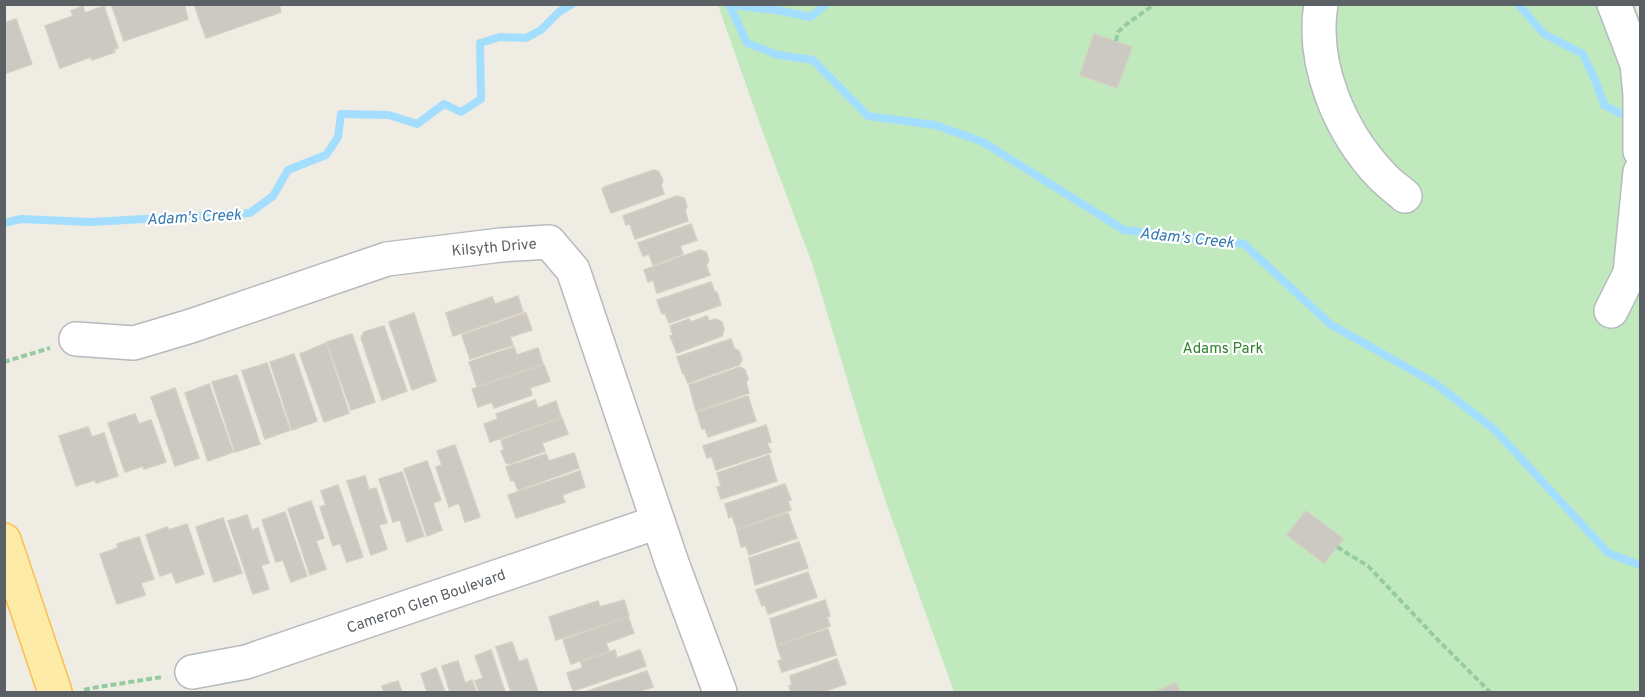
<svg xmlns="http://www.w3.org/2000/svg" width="1645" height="697" viewBox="0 0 1645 697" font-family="Overpass,sans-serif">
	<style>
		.green { fill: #c1e9be }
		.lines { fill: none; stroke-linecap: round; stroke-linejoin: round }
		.stream { stroke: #a3deff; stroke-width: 8 }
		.building { fill: #ccc8c2; stroke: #d4cdc1; stroke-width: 1.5 }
		.minor-casing { stroke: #b6babe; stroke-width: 36 }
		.major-casing { stroke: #fcbf4f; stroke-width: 36 }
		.path { stroke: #96cba1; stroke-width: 4; stroke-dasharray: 6 3; stroke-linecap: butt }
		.minor { stroke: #fff; stroke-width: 33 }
		.major { stroke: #ffeba8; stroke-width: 33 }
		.labels { text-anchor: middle; stroke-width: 4.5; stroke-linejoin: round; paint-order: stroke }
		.street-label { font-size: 15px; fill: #5b6065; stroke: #fff }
		.park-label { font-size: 15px; fill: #30822d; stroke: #fff }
		.water-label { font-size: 16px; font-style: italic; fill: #367ab0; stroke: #fff }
	</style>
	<rect width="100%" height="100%" fill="#efece3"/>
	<path class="green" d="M 718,5 L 1635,5 L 1640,21 L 1640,692 L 954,692 L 889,511 L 863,432 L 813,266 L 762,130 Z"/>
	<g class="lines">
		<g class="stream">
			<path d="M 729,4 L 747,43 L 778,55 L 813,60 L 868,116 L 935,125 L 983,142 L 1124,230 L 1244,244 L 1330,324 L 1436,384 L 1495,430 L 1608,553 L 1640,565"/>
			<path d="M 1518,4 L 1544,34 L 1583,54 L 1596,82 L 1604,105 L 1621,114 L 1631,114"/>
			<path d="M 729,5 L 776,10 L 811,17 L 826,4"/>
			<path d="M 4,223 L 21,219 L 91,222 L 250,213 L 273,196 L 288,170 L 326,155 L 338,137 L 341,114 L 389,115 L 417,124 L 444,104 L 461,112 L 481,99 L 480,43 L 500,37 L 526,38 L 541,30 L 559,12 L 572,4"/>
		</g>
	</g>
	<g class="building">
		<path d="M 116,4 L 184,4 L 188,19 L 124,41 L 112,6 Z"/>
		<path d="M 194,4 L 279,4 L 281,12 L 206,38 Z"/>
		<path d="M 83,6 L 85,13 L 104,6 L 118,48 L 114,49 L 115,52 L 92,60 L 91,57 L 60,68 L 45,26 L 73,16 L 71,11 Z"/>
		<path d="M 16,19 L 32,64 L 4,74 L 4,23 Z"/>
		<path d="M 1094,34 L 1132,47 L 1117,88 L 1080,75 Z"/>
		<path d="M 654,170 L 659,172 L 663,181 L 661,185 L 664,194 L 611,213 L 602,189 L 605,188 L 604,187 Z"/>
		<path d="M 677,196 L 684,198 L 687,207 L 685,210 L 688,221 L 635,239 L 630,224 L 626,225 L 623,216 Z"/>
		<path d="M 691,224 L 697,240 L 680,246 L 683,254 L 653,265 L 649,254 L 643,256 L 638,243 Z"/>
		<path d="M 700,250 L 706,252 L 709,261 L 706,265 L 710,275 L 657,293 L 653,280 L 648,282 L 644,270 Z"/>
		<path d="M 711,282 L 715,293 L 717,292 L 721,305 L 669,323 L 665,313 L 662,314 L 657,300 Z"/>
		<path d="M 518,296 L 523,312 L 453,336 L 446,313 L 492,297 L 495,304 Z"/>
		<path d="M 414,313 L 436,381 L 412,390 L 389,322 Z"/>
		<path d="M 526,313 L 532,330 L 510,337 L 513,345 L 470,359 L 462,335 Z"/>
		<path d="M 707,316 L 709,321 L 716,319 L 722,322 L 724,330 L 722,336 L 677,353 L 670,336 L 673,335 L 670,326 L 689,319 L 691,322 Z"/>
		<path d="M 384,326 L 407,391 L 382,400 L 361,338 L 364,332 Z"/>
		<path d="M 352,334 L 375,402 L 351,410 L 327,342 Z"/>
		<path d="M 731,339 L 734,348 L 739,351 L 742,360 L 739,365 L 688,383 L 684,373 L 683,374 L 677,357 Z"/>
		<path d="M 326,343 L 349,413 L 324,422 L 300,354 Z"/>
		<path d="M 514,347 L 517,355 L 538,348 L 543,364 L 477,386 L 469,362 Z"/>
		<path d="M 294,354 L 317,421 L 292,430 L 270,362 Z"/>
		<path d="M 267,363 L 290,430 L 265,439 L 242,371 Z"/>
		<path d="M 544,365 L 550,381 L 530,388 L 532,395 L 494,408 L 492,402 L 478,407 L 472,389 Z"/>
		<path d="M 740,367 L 745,370 L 748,379 L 746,382 L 749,393 L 696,411 L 689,385 Z"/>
		<path d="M 237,375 L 260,444 L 235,452 L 212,382 Z"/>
		<path d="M 209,384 L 233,452 L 208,461 L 185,393 Z"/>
		<path d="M 175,388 L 199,458 L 175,466 L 151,397 Z"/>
		<path d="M 748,396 L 756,421 L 708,437 L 705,428 L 702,429 L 697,412 Z"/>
		<path d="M 535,400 L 538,408 L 556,401 L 561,417 L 490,442 L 484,424 L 498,419 L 496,414 Z"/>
		<path d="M 135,414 L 139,424 L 151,420 L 166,462 L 144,469 L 143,466 L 125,472 L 108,423 Z"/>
		<path d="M 562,418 L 568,434 L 542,443 L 545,451 L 509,464 L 506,463 L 501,451 L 504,450 L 501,440 Z"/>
		<path d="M 766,425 L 771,442 L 767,443 L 771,452 L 716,470 L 712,457 L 707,458 L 703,446 Z"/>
		<path d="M 88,427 L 92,437 L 104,433 L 118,476 L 96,483 L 95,480 L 76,486 L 59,436 Z"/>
		<path d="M 455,445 L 480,517 L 465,522 L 459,503 L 449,507 L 436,467 L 442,465 L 437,451 Z"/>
		<path d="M 574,453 L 579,468 L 518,490 L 514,480 L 511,481 L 506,467 L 546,454 L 549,461 Z"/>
		<path d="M 769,455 L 777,481 L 721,499 L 717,487 L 721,486 L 717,473 Z"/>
		<path d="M 427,461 L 441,500 L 433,503 L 442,530 L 427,536 L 404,469 Z"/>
		<path d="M 580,471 L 585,487 L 562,495 L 565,502 L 516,518 L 508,495 Z"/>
		<path d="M 402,472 L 424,536 L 407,542 L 400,520 L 393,522 L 379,479 Z"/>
		<path d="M 365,476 L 369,490 L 376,488 L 387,523 L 379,525 L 387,549 L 371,555 L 347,481 Z"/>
		<path d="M 785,484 L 791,500 L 788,501 L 791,510 L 737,529 L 732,516 L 729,518 L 725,504 Z"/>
		<path d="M 338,485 L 363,557 L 347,562 L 340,543 L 333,546 L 320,507 L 326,505 L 321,491 Z"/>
		<path d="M 311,501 L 324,538 L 316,541 L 326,569 L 310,575 L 288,509 Z"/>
		<path d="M 1306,511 L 1343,539 L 1324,563 L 1287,535 Z"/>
		<path d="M 285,512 L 307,576 L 291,582 L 283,560 L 276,562 L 262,520 Z"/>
		<path d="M 788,513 L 797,538 L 749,555 L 746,546 L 741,547 L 737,530 Z"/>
		<path d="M 247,515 L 252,530 L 258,528 L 269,563 L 261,565 L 269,589 L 253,594 L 228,521 Z"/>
		<path d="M 223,518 L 242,573 L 214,582 L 196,527 Z"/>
		<path d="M 187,524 L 204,574 L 176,583 L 172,572 L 160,576 L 146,535 L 167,527 L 169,530 Z"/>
		<path d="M 139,537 L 154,579 L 141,583 L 145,595 L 117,604 L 100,554 L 118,548 L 117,544 Z"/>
		<path d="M 799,542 L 808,568 L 755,585 L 749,558 Z"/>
		<path d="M 808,572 L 817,597 L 768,614 L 765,605 L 762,606 L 756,590 Z"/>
		<path d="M 624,600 L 629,616 L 556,640 L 549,617 L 598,601 L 600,607 Z"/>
		<path d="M 825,600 L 830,616 L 827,617 L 830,626 L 777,645 L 770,619 Z"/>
		<path d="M 628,617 L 634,633 L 606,643 L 609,651 L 571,664 L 563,640 Z"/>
		<path d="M 828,629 L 836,655 L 782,672 L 778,661 L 782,660 L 777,646 Z"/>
		<path d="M 512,642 L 519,662 L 527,659 L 538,692 L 511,692 L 496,647 Z"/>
		<path d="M 491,650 L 505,692 L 479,692 L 475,681 L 483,678 L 475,656 Z"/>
		<path d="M 615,650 L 617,658 L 640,650 L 646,666 L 573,691 L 567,673 L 582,668 L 581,662 Z"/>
		<path d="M 837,659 L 846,684 L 822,692 L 791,692 L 789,686 L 792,685 L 790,676 Z"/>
		<path d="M 458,661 L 465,683 L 472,680 L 476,692 L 450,692 L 442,666 Z"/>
		<path d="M 436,668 L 445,692 L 426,692 L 427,692 L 421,674 Z"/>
		<path d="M 647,671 L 653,687 L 637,692 L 585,692 Z"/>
		<path d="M 398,681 L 402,692 L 384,692 L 382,686 Z"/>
		<path d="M 1176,683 L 1180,692 L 1155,692 Z"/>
	</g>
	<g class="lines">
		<defs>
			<g id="minor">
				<path d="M 1321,4 C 1311,64 1340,132 1381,175 C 1388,183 1397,189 1405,196"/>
				<path d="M 1614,4 L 1637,64 L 1640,95 L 1640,151"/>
				<path d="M 1611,311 L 1630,273 L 1640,172"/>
				<path d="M 76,339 L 134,343 L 191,326 L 387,259 L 501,245 L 549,242 L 573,270 L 672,563 L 720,692"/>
				<path d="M 192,672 L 246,662 L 658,522"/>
			</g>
			<path id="major" d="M 4,540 L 55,692"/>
		</defs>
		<use href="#minor" class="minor-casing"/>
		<use href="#major" class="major-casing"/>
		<g class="path">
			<path d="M 1116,41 L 1118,32 L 1128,23 L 1155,4"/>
			<path d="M 4,362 L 50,348"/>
			<path d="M 1337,547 L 1368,566 L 1437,639 L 1490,692"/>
			<path d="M 84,690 L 92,688 L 162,677"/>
		</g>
		<use href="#minor" class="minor"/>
		<use href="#major" class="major"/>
	</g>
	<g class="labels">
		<g class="street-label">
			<text transform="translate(494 247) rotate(-5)" y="5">Kilsyth Drive</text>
			<text transform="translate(426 601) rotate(-19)" y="5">Cameron Glen Boulevard</text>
		</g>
		<g class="park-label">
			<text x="1223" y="353">Adams Park</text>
		</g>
		<g class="water-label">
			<text transform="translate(194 216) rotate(-3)" y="6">Adam's Creek</text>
			<text transform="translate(1187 237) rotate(6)" y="6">Adam's Creek</text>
		</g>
	</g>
	<rect width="1645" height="697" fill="none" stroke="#5b6065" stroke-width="12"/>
</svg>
